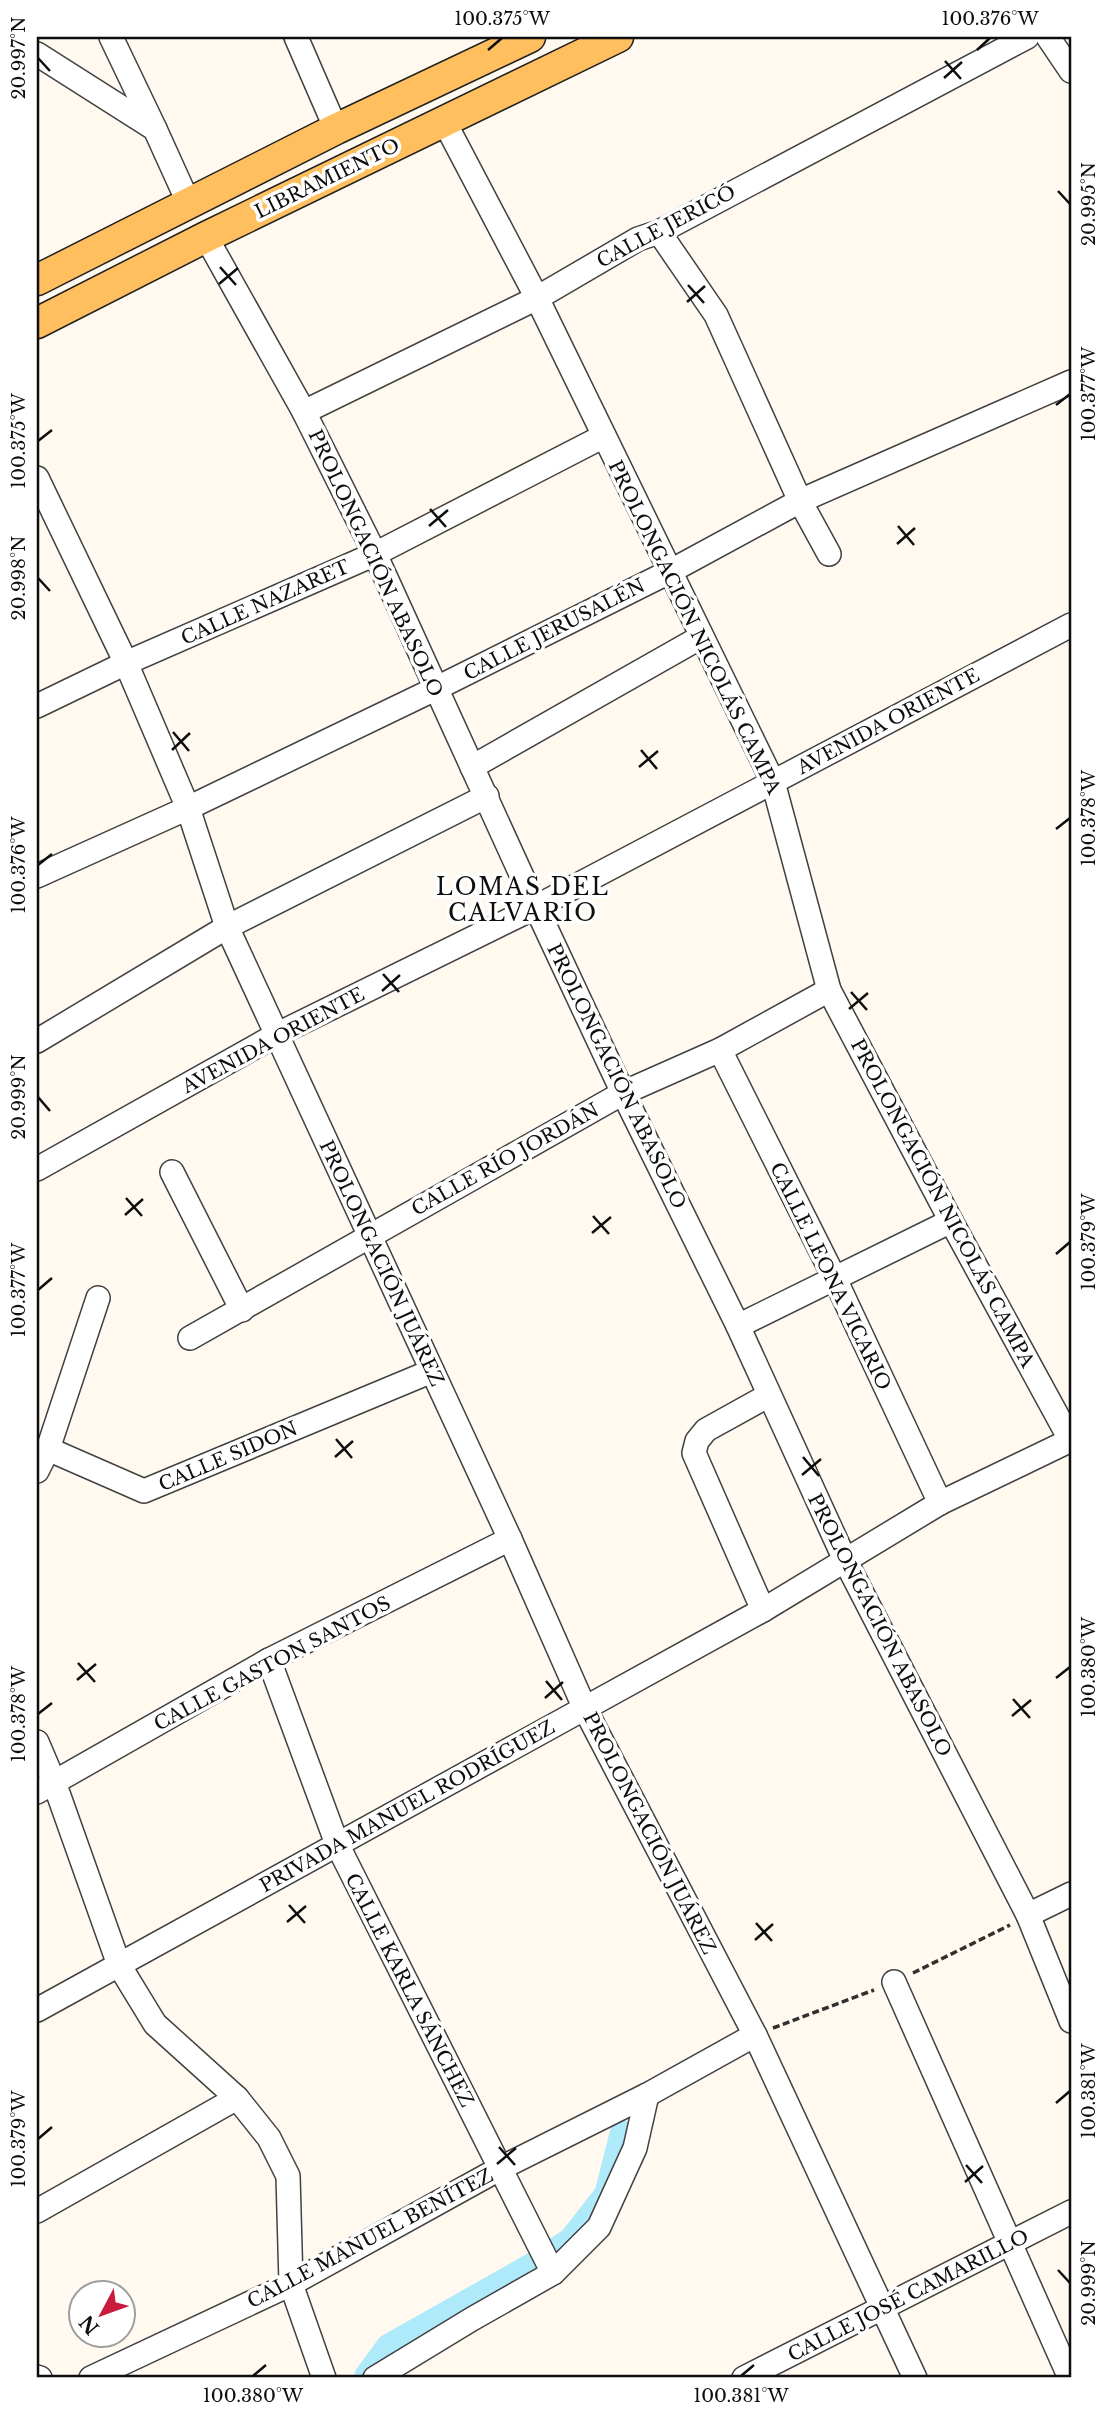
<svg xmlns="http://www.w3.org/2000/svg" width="1108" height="2415" viewBox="0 0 1108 2415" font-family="'Libre Baskerville',serif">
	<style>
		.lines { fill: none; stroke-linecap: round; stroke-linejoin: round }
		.canal { stroke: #afeafb; stroke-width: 21 }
		.minor-casing { stroke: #414141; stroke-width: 26 }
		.major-casing { stroke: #1f1f1f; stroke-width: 33 }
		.path { stroke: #303030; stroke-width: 3.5; stroke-dasharray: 7 3.5; stroke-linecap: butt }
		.minor { stroke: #fff; stroke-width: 23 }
		.major { stroke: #ffbf5f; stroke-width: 30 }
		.ticks { fill: none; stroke: #0e0e0e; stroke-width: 2.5 }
		.labels { text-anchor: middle; stroke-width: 7; stroke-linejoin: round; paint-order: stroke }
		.street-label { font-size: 19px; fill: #0e0e0e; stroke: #fff }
		.quarter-label { font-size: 23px; letter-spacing: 2px; fill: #0e0e0e; stroke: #fff }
		.neatline { fill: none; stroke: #0e0e0e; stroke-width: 2.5 }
		.ticks-label { font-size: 18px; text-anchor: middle; fill: #0e0e0e }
	</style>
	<rect width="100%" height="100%" fill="#fff9ef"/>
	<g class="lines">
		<g class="canal">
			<path d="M 558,2246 L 570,2238 L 605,2193 L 621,2130"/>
			<path d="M 365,2375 L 387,2345 L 534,2262"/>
		</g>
		<defs>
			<g id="minor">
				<path d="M 111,37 L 155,129"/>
				<path d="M 296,37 L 336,129"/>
				<path d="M 1048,37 L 1071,71"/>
				<path d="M 37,54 L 155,129 L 189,204"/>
				<path d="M 444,121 L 537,298 L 773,782 L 829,990 L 951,1221 L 1071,1441"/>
				<path d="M 659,232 L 716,315 L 800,501 L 829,554"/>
				<path d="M 206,237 L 304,412 L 375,554 L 536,907 L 623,1093 L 738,1326 L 845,1560 L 1028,1915 L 1071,2021"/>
				<path d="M 304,412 L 537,298 L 638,239 L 659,232 L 1027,37"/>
				<path d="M 37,478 L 126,663 L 188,808 L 227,927 L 510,1539 L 585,1709 L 755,2035 L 915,2378"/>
				<path d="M 37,706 L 126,663 L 375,554 L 604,436"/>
				<path d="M 472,767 L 701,637"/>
				<path d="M 37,876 L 188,808 L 435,689 L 669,572 L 800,501 L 1071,382"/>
				<path d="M 37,1041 L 227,927 L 487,796"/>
				<path d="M 720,1050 L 835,1279 L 940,1503"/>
				<path d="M 37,1169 L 278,1034 L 536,907 L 1071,625"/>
				<path d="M 172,1172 L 242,1310"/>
				<path d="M 738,1326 L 951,1221"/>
				<path d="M 190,1338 L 623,1093 L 720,1050 L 829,990"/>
				<path d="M 48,1449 L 144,1491 L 432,1371"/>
				<path d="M 37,1471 L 48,1449 L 98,1298"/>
				<path d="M 763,1610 L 694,1453 L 697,1441 L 706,1430 L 769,1395"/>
				<path d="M 269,1660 L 337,1844 L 553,2273"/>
				<path d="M 37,1742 L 54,1782 L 119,1965 L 155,2024 L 237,2098 L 269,2138 L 288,2176 L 291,2284 L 324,2378"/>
				<path d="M 37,1792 L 269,1660 L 510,1539"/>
				<path d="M 1028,1915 L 1071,1894"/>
				<path d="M 894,1982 L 1070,2378"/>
				<path d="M 37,2010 L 763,1610 L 940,1503 L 1071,1440"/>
				<path d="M 37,2211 L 237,2098"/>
				<path d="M 37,2377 L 40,2378"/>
				<path d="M 91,2378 L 291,2284 L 499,2169 L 647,2095 L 755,2035"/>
				<path d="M 375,2378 L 472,2319 L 553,2273 L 599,2227 L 635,2148 L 647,2095"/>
				<path d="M 744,2378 L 1071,2212"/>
			</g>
			<g id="major">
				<path d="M 37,280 L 336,129 L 530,37"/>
				<path d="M 37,323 L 206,237 L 618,37"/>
			</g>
		</defs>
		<use href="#minor" class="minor-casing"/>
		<use href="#major" class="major-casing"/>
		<g class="path">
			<path d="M 913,1973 L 1010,1925"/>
			<path d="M 773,2028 L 874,1990"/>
		</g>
		<use href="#minor" class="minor"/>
		<use href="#major" class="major"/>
	</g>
	<path class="ticks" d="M 488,50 L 502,38M 977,50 L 990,38M 38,58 L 50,71M 945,61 L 961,79M 944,78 L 962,62M 1058,191 L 1070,204M 220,267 L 236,285M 219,284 L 238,268M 688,285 L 704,303M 687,302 L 705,286M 1056,405 L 1070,394M 38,441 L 52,430M 430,509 L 446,527M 429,526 L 448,510M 898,526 L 914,545M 897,544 L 915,528M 38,578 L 50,591M 173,732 L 189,751M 172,750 L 190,733M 641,750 L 657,769M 639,767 L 658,751M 1056,829 L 1070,818M 38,865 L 52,854M 383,974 L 399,992M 382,991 L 400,975M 851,992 L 867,1010M 849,1009 L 868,993M 38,1097 L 50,1111M 126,1198 L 142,1216M 125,1215 L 143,1199M 593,1216 L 609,1234M 592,1233 L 611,1217M 1056,1254 L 1070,1242M 38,1290 L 52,1278M 336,1439 L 352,1458M 335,1457 L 353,1441M 803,1457 L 819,1476M 802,1475 L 821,1459M 78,1663 L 95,1682M 1056,1678 L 1070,1667M 77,1680 L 96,1664M 546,1681 L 562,1700M 545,1698 L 563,1682M 1013,1699 L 1030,1718M 38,1714 L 52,1703M 1012,1716 L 1031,1700M 289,1905 L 305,1923M 287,1922 L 306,1906M 756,1923 L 772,1941M 755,1940 L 773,1924M 1056,2103 L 1070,2091M 38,2139 L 52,2127M 499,2147 L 515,2165M 497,2164 L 516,2148M 966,2165 L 982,2183M 965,2182 L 983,2166M 1058,2270 L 1070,2283M 253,2376 L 266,2365M 741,2376 L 754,2365"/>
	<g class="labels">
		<g class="street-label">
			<text transform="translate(327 178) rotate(-26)" y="7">LIBRAMIENTO</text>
			<text transform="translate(666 226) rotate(-28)" y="7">CALLE JERICÓ</text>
			<text transform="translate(376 563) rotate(65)" y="7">PROLONGACIÓN ABASOLO</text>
			<text transform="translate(265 602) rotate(-24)" y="7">CALLE NAZARET</text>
			<text transform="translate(695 627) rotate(64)" y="7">PROLONGACIÓN NICOLÁS CAMPA</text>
			<text transform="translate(554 629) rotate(-27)" y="7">CALLE JERUSALÉN</text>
			<text transform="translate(888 721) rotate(-28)" y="7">AVENIDA ORIENTE</text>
			<text transform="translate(273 1040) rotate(-28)" y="7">AVENIDA ORIENTE</text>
			<text transform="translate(617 1076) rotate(64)" y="7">PROLONGACIÓN ABASOLO</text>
			<text transform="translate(505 1159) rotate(-29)" y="7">CALLE RÍO JORDÁN</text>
			<text transform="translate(943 1203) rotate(62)" y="7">PROLONGACIÓN NICOLÁS CAMPA</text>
			<text transform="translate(382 1263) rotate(65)" y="7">PROLONGACIÓN JUÁREZ</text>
			<text transform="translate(831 1276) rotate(64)" y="7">CALLE LEONA VICARIO</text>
			<text transform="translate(228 1456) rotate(-23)" y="7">CALLE SIDON</text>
			<text transform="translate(880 1625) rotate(63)" y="7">PROLONGACIÓN ABASOLO</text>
			<text transform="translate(272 1663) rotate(-28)" y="7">CALLE GASTON SANTOS</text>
			<text transform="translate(407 1806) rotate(-29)" y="7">PRIVADA MANUEL RODRÍGUEZ</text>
			<text transform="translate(650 1833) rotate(63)" y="7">PROLONGACIÓN JUÁREZ</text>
			<text transform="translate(410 1990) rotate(63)" y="7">CALLE KARLA SÁNCHEZ</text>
			<text transform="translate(370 2238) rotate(-28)" y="7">CALLE MANUEL BENÍTEZ</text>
			<text transform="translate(908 2295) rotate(-27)" y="7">CALLE JOSÉ CAMARILLO</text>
		</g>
		<g class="quarter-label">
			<text x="523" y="895">LOMAS DEL<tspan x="523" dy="26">CALVARIO</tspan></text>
		</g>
	</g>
	<rect width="1108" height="2415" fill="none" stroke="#ffffff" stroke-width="77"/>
	<g transform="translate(102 2314) rotate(229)"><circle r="33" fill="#ffffff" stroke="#9f9f9f" stroke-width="2"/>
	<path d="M0-5L12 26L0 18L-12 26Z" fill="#c91b3e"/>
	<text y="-10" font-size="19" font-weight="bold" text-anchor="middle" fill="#0e0e0e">N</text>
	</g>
	<rect x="38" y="38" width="1032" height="2338" class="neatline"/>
	<g class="ticks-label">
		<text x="502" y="25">100.375°W</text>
		<text x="990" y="25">100.376°W</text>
		<text transform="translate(19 58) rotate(-90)" y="6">20.997°N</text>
		<text transform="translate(1089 204) rotate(-90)" y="6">20.995°N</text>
		<text transform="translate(1089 394) rotate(-90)" y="6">100.377°W</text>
		<text transform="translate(19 441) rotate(-90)" y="6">100.375°W</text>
		<text transform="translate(19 578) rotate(-90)" y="6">20.998°N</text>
		<text transform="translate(1089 818) rotate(-90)" y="6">100.378°W</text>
		<text transform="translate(19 865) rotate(-90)" y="6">100.376°W</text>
		<text transform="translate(19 1097) rotate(-90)" y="6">20.999°N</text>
		<text transform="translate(1089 1242) rotate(-90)" y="6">100.379°W</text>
		<text transform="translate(19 1290) rotate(-90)" y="6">100.377°W</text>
		<text transform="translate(1089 1667) rotate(-90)" y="6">100.380°W</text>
		<text transform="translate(19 1714) rotate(-90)" y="6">100.378°W</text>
		<text transform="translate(1089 2091) rotate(-90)" y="6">100.381°W</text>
		<text transform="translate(19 2139) rotate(-90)" y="6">100.379°W</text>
		<text transform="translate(1089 2283) rotate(-90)" y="6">20.999°N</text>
		<text x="253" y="2402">100.380°W</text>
		<text x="741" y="2402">100.381°W</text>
	</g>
</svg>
